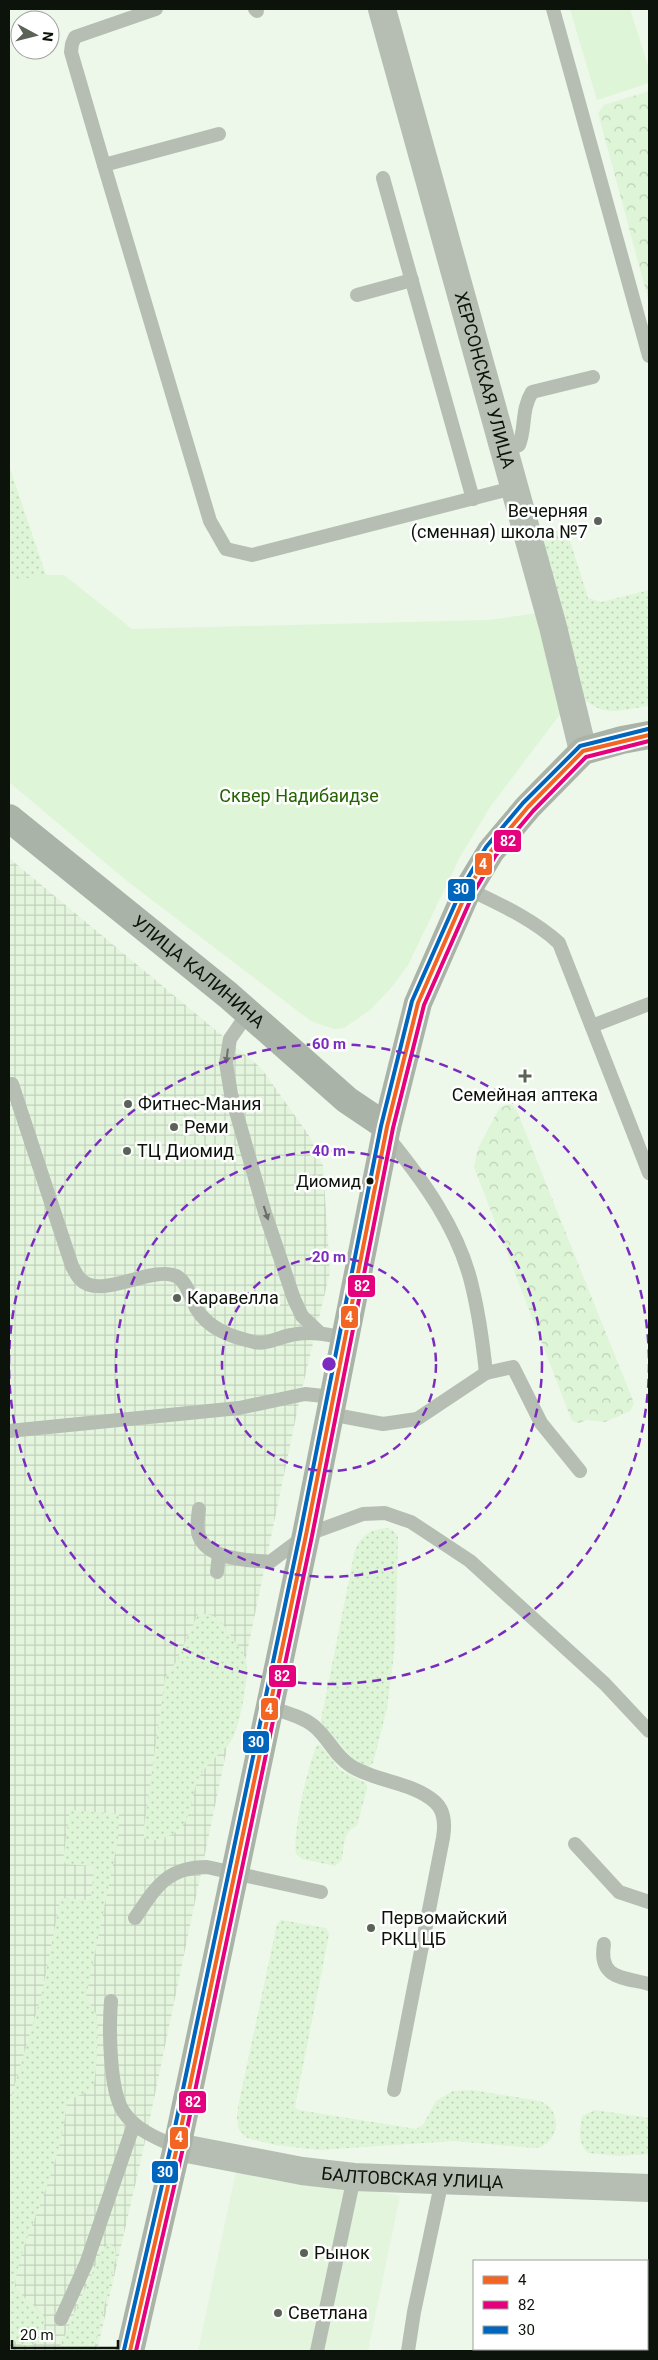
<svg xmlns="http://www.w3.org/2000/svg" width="658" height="2360" viewBox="0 0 658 2360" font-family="Roboto,sans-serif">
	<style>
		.built { fill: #e4f5de }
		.industrial { fill: url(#industrial-grid) }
		.grass { fill: url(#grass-dots) }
		.forest { fill: url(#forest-crowns) }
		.park { fill: #def5d7 }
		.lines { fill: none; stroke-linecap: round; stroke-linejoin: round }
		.lane { stroke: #b6beb4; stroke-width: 14 }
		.street { stroke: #b6beb4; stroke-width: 28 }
		.secondary { stroke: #aab3a7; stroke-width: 28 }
		.bus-1-casing { stroke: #fff; stroke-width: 8 }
		.bus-2-casing { stroke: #fff; stroke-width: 8 }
		.bus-3-casing { stroke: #fff; stroke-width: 8 }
		.bus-1 { stroke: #f26522; stroke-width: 4 }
		.bus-2 { stroke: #e5007d; stroke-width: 4 }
		.bus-3 { stroke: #0065bd; stroke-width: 4 }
		.oneway { fill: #6a7168 }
		.ring { fill: none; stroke: #7b2cbf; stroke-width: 2.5; stroke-dasharray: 9 6 }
		.poi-dot { fill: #5b6358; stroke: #fff; stroke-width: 2 }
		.bus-dot { fill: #0c130a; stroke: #fff; stroke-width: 2 }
		.labels { text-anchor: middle; stroke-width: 5; stroke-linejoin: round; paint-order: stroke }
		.bus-label { font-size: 17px; fill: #0c130a; stroke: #fff; text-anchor: end }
		.street-label { font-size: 18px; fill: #0c130a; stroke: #fff }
		.poi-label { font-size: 18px; fill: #0c130a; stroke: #fff; text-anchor: start }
		.park-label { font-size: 18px; fill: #236300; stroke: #fff }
		.centre { fill: #7b2cbf; stroke: #fff; stroke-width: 2.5 }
		.ring-label { font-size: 15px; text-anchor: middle; font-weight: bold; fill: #7b2cbf; stroke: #fff; stroke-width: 5; stroke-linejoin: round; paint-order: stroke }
		.line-badge { stroke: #fff; stroke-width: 2 }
		.badge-label { font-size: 14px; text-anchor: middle; font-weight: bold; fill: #fff }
	</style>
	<defs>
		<pattern id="industrial-grid" width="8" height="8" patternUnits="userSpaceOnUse" patternTransform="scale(1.25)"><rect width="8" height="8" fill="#e4f5de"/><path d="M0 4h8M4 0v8" fill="none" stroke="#c2d1bd"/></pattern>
		<pattern id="grass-dots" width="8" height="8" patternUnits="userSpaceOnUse" patternTransform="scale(1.25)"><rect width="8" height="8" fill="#def5d7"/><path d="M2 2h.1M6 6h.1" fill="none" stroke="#bdd1b7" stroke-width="1.8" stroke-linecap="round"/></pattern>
		<pattern id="forest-crowns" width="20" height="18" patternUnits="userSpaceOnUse" patternTransform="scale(1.25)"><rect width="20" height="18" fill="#def5d7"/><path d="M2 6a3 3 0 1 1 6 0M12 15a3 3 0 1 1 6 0" fill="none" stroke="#bdd1b7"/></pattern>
	</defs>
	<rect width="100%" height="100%" fill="#edf7ea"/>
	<path class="built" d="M 237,2166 L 400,2196 L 368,2351 L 198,2351 Z"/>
	<path class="industrial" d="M 9,858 L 261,1068 L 310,1137 L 323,1166 L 330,1272 L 301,1393 L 145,2142 L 97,2351 L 9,2351 Z"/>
	<g class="grass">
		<path d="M 9,466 L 46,575 L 32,589 L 9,644 Z"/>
		<path d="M 559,530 L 568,534 L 588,598 L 601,602 L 649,590 L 649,706 C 610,711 606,719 574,691 L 543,541 Z"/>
		<path d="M 387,1528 L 393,1530 L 398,1537 L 395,1646 L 387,1708 L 373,1763 L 368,1767 L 353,1759 L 324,1726 L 321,1720 L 355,1550 C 363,1534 369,1530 387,1528 Z"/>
		<path d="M 198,1614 C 213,1612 221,1620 228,1631 C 235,1644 246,1650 247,1667 C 248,1681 239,1730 231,1741 C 221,1754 207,1762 199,1778 C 188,1800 195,1827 166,1837 C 157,1840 153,1842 144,1838 L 144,1827 L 165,1678 L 176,1662 Z"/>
		<path d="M 317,1745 L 320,1745 L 340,1770 L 366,1783 L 367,1788 L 357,1826 C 343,1831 344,1847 342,1860 L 335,1866 L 302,1859 L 296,1854 C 292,1835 308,1764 317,1745 Z"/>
		<path d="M 70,1810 L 119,1814 L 118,1840 L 86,1997 C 89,2003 93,2008 96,2014 C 100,2024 96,2078 93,2089 L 67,2101 C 64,2137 53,2171 40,2205 C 30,2231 18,2258 15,2286 C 21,2298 39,2306 44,2317 C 46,2322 44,2328 42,2332 C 36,2351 23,2347 9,2338 L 9,2104 L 42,1993 L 60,1901 L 63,1898 L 88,1900 L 91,1897 L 94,1870 L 91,1866 L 66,1864 L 63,1860 Z"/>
		<path d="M 281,1920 L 326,1928 L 329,1934 L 296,2101 L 295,2107 L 298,2110 L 416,2129 L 423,2125 L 436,2101 L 453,2091 L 472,2090 L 540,2101 C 566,2112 558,2146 534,2148 L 454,2141 L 319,2150 L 276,2145 L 247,2138 L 239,2130 L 237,2118 L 238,2107 L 277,1924 Z"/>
		<path d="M 595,2110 L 649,2118 L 649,2154 L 618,2156 L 588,2153 C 577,2142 580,2131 582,2116 Z"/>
		<path d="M 109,2244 L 115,2247 L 116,2257 L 94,2351 L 58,2351 L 103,2248 Z"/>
	</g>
	<g class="forest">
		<path d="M 649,91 L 649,302 L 598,113 L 604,105 Z"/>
		<path d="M 511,1104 L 517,1111 L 634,1403 L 630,1411 L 605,1422 L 587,1420 L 579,1423 L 572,1421 L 474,1167 L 478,1148 L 500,1107 Z"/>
	</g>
	<g class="park">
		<path d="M 570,9 L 630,9 L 649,69 L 649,83 L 597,100 Z"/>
		<path d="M 46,575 L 64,575 L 132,629 L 488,620 L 545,612 L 561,713 L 490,807 L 460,857 L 408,965 L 391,988 L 370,1010 L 344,1028 L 334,1029 L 311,1021 L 127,881 L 9,782 L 9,581 Z"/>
	</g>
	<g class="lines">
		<g class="lane">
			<path d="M 255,9 L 257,11"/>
			<path d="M 553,9 L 649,356"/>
			<path d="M 219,134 L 104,165 L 210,521 L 226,549 L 252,555 L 513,488"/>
			<path d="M 104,165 L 71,52 L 72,44 L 75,37 L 156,9"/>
			<path d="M 383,178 L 473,499"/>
			<path d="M 357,295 L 412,280"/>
			<path d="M 504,450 L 519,445 C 526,427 521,410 532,392 L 593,377"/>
			<path d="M 468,889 C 499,904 533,919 559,943 L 649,1173"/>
			<path d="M 248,1013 L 230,1039 L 226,1063 L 231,1094 L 265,1213 L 294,1299 L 302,1316 L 320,1333"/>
			<path d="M 592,1026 L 649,1004"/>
			<path d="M 12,1084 L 72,1266 C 74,1270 77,1276 80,1279 C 100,1301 151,1265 176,1276 C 187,1281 191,1299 196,1308 C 208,1329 232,1337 254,1342 C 265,1345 280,1337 291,1335 C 310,1331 326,1334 344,1338"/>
			<path d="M 386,1135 C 422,1179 459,1229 472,1286 C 479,1315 483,1344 486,1373"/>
			<path d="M 330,1414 L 383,1424 L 417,1419 L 486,1373 L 513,1367 L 541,1423 L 580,1471"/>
			<path d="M 9,1431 L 239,1408 L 305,1394 L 333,1397"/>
			<path d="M 199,1509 C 198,1517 196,1528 199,1536 C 208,1560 249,1560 270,1562 L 306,1535 L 363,1514 L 385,1513 L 411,1522 L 470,1561 L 605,1684 L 649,1731"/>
			<path d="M 217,1572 L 219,1554"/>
			<path d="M 270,1707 C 283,1712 305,1717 315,1727 C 329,1739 335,1756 351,1766 C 376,1782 413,1782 435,1802 C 445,1811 445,1826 443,1838 L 394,2090"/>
			<path d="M 575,1844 L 619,1892 L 649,1902"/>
			<path d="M 135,1918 C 156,1887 167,1867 207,1867 L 321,1892"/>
			<path d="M 604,1944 C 598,1979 623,1977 649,1984"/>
			<path d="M 111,2001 C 109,2027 109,2089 123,2111 C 135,2130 158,2139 177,2147"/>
			<path d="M 61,2319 L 86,2264 L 134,2124"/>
			<path d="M 317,2351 L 354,2177"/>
			<path d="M 408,2351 L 414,2312 L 442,2180"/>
		</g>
		<g class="street">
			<path id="s1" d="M 382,9 L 553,627 L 583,751"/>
			<path id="s2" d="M 177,2147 L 302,2171 L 354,2177 L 649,2188"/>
		</g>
		<g class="secondary">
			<path id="s3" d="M 9,818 L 228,995 L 347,1100 L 387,1127"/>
			<path d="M 130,2351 L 177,2147 L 235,1872 L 306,1535 L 387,1127 L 418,1003 L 468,889 L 491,851 L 528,807 L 583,751 L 622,740 L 649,735"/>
		</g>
		<defs>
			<path id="bus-1" d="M 130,2351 L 177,2147 L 306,1535 L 387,1127 L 418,1003 L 468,889 L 491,851 L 528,807 L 583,751 L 649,735"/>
			<path id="bus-2" d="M 136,2351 L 183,2148 L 312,1536 L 393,1128 L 424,1005 L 474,892 L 496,855 L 533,811 L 586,757 L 649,741"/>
			<path id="bus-3" d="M 124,2350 L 171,2146 L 300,1534 L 381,1126 L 412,1001 L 463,886 L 486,847 L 523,803 L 580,746 L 648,729"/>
		</defs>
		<use href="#bus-1" class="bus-1-casing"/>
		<use href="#bus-2" class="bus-2-casing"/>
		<use href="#bus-3" class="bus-3-casing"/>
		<use href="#bus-1" class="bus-1"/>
		<use href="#bus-2" class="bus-2"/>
		<use href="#bus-3" class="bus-3"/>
	</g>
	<defs><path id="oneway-solid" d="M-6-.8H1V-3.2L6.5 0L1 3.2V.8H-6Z" transform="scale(1.25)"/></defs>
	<g class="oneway">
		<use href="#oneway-solid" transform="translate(227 1056) rotate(97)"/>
		<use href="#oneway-solid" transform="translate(266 1213) rotate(72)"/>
	</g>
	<g class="ring">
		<circle cx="329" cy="1364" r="107"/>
		<circle cx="329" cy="1364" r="213"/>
		<circle cx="329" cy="1364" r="320"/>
	</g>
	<g class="poi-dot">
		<circle cx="598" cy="521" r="5"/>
		<path d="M522.5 1068.5h5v5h5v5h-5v5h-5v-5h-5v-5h5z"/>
		<circle cx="128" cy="1104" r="5"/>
		<circle cx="174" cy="1127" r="5"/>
		<circle cx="127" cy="1151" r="5"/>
		<circle cx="177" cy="1298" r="5"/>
		<circle cx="371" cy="1928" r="5"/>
		<circle cx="304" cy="2253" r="5"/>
		<circle cx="278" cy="2313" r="5"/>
	</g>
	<circle class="bus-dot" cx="370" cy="1181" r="4.5"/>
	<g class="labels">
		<g class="bus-label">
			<text x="361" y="1187">Диомид</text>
		</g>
		<g class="street-label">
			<text dy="6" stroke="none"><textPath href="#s1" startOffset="385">ХЕРСОНСКАЯ УЛИЦА</textPath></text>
			<text dy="6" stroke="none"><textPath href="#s3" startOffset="244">УЛИЦА КАЛИНИНА</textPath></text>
			<text dy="6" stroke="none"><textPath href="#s2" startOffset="238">БАЛТОВСКАЯ УЛИЦА</textPath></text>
		</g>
		<g class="poi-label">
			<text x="588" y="517" text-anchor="end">Вечерняя<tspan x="588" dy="21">(сменная) школа №7</tspan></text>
			<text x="525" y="1101" text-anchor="middle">Семейная аптека</text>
			<text x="138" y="1110">Фитнес-Мания</text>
			<text x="184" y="1133">Реми</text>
			<text x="137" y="1157">ТЦ Диомид</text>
			<text x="187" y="1304">Каравелла</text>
			<text x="381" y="1924">Первомайский<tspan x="381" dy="21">РКЦ ЦБ</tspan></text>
			<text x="314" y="2259">Рынок</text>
			<text x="288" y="2319">Светлана</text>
		</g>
		<g class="park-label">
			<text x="299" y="802">Сквер Надибаидзе</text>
		</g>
	</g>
	<circle cx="329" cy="1364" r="8" class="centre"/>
	<g class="ring-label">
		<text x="329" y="1049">60 m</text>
		<text x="329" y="1156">40 m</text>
		<text x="329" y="1262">20 m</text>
	</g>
	<g class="line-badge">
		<rect x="493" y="829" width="29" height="24" rx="5" fill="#e5007d"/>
		<rect x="474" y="852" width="19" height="24" rx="5" fill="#f26522"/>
		<rect x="447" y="878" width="29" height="24" rx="5" fill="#0065bd"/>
		<rect x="347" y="1274" width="29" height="24" rx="5" fill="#e5007d"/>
		<rect x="340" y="1305" width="19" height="24" rx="5" fill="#f26522"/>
		<rect x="268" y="1664" width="29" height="24" rx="5" fill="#e5007d"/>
		<rect x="260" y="1697" width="19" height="24" rx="5" fill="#f26522"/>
		<rect x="242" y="1730" width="28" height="24" rx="5" fill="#0065bd"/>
		<rect x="178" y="2090" width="29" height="24" rx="5" fill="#e5007d"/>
		<rect x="169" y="2126" width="20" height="24" rx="5" fill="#f26522"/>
		<rect x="151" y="2160" width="28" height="24" rx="5" fill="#0065bd"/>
	</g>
	<g class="badge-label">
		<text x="508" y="846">82</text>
		<text x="483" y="869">4</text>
		<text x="461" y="894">30</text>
		<text x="362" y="1291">82</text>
		<text x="349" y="1322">4</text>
		<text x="282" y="1681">82</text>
		<text x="269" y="1714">4</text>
		<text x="256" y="1747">30</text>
		<text x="193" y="2107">82</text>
		<text x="179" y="2142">4</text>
		<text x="165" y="2177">30</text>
	</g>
	<rect width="658" height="2360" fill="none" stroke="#0c130a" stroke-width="20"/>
	<rect x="473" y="2260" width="175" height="90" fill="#ffffff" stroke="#9ea19d"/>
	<rect x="483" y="2276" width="25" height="8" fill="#f26522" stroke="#9ea19d"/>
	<text x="518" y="2285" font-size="15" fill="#0c130a">4</text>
	<rect x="483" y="2301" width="25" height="8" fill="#e5007d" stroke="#9ea19d"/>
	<text x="518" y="2310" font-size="15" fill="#0c130a">82</text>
	<rect x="483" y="2326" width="25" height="8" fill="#0065bd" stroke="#9ea19d"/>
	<text x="518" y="2335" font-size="15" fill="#0c130a">30</text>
	<g transform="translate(35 35) rotate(97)"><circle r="24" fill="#ffffff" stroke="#9ea19d"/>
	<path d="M0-4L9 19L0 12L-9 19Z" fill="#5b6358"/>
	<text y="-8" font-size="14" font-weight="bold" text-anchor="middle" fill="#0c130a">N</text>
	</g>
	<path d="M12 2340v8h106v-8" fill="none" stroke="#0c130a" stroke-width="2.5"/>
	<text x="20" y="2340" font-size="15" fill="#0c130a" stroke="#ffffff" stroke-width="4" paint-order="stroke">20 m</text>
</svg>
